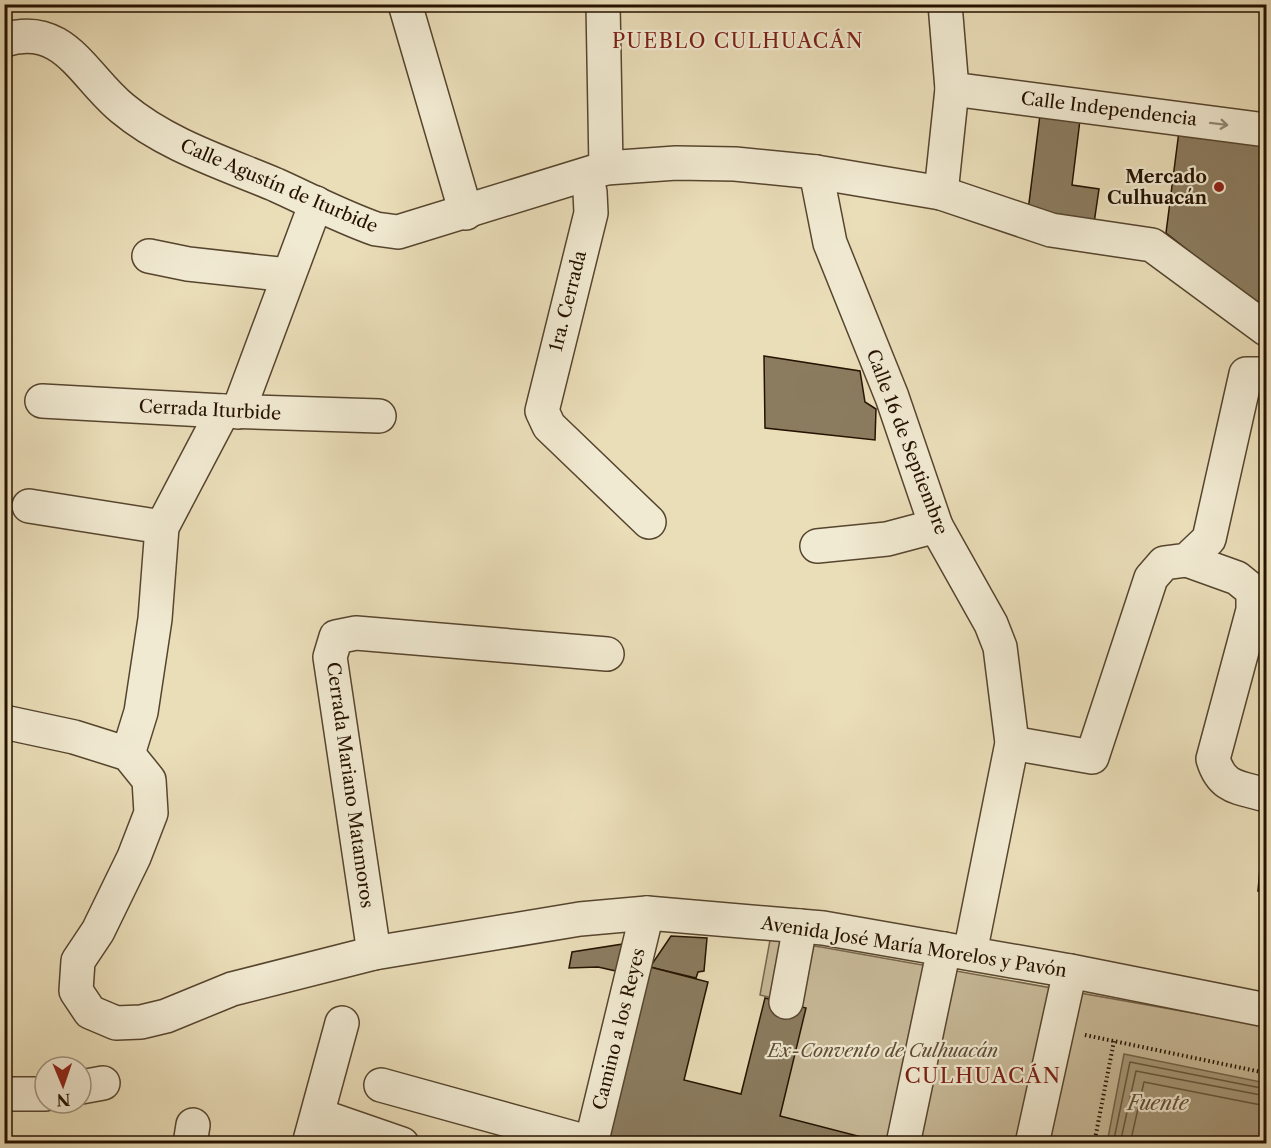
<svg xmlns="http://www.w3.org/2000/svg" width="1271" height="1148" viewBox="0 0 1271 1148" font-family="'Libre Caslon Text',serif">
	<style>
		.green { fill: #c9bb9a; stroke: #77664d; stroke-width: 1.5 }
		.water { fill: #a7997a; stroke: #736349; stroke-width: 1.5 }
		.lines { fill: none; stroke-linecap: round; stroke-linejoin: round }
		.shore { stroke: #66563d; stroke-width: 1.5 }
		.building { fill: #8b7c60; stroke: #251200; stroke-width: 1.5 }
		.minor-casing { stroke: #56452e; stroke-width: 36 }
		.path { stroke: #251200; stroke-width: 4; stroke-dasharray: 1.5 3; stroke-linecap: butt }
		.minor { stroke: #f1ead2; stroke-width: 33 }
		.oneway { stroke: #958974 }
		.poi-dot { fill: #8f2418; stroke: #f1ead2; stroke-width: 2 }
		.labels { text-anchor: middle; stroke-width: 4.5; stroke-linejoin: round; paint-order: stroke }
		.street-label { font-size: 18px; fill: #251200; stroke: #f1ead2 }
		.poi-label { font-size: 18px; font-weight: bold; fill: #251200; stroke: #f1ead2; text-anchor: end }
		.park-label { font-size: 18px; font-style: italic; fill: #5e4d36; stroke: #f1ead2 }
		.neighbourhood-label { font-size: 20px; letter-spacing: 1.5px; fill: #7a1f14; stroke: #f1ead2 }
		.water-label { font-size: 20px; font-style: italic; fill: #604f37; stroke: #f1ead2 }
		.quarter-label { font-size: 21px; letter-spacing: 1.5px; fill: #7a1f14; stroke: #f1ead2 }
	</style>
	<rect width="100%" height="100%" fill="#eadeb9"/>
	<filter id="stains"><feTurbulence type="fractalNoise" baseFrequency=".00333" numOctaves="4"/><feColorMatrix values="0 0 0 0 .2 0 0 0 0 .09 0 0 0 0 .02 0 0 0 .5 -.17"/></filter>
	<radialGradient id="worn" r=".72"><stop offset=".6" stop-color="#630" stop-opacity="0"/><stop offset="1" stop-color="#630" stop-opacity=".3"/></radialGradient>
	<path class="green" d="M 770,940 L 821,947 L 1266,1026 L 1266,1143 L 763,1143 L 799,1004 L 760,995 Z"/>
	<path class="water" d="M 1124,1054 L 1266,1083 L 1266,1143 L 1107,1143 Z"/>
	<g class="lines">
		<g class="shore">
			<path d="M 1113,1144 L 1130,1062 L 1266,1089"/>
			<path d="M 1120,1144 L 1136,1071 L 1266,1096"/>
			<path d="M 1130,1144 L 1144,1082 L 1266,1106"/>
		</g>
	</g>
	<g class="building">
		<path d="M 1040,115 L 1080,120 L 1072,185 L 1099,189 L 1094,223 L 1028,211 Z"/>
		<path d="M 1179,131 L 1266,142 L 1266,312 L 1166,233 Z"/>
		<path d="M 764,356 L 860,371 L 865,402 L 876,409 L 875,440 L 765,428 Z"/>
		<path d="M 1263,834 L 1266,835 L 1266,892 L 1258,891 Z"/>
		<path d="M 671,936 L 707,938 L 704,971 L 698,972 L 696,978 L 650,967 Z"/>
		<path d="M 623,944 L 616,971 L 598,967 L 569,968 L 572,952 Z"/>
		<path d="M 650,967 L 708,982 L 684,1080 L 741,1094 L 765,998 L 806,1008 L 780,1116 L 877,1141 L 876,1144 L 606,1144 Z"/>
	</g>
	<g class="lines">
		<defs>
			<g id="minor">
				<path d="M 405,4 L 466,213"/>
				<path d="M 603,4 L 606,168"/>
				<path d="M 4,40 C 64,21 83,76 122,108 C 166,145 224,163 276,185 C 309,200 342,217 376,229 L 398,232 L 606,168 L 676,163 L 735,164 L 816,172 L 941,193 L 1051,230 L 1152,245 L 1266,329"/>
				<path d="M 952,89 L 1266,130"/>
				<path d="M 816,172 L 830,243 L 892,397 L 936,526 L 991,624 L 1000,647 L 1012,743 L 970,953"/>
				<path d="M 585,175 L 590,192 L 591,213 L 542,411 L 549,426 L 649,522"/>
				<path d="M 941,193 L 952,89 L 945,4"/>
				<path d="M 149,256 L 188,264 L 288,275"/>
				<path d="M 42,401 L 223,411 L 379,416"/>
				<path d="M 238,412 L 316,203"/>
				<path d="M 29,506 L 162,527"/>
				<path d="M 817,546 L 887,539 L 936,526"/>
				<path d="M 1187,560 L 1237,578 L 1253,591 L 1253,610 L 1213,759 C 1222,789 1239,787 1266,795"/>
				<path d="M 4,722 L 74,737 L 128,754 L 149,780 L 151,813 L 134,857 L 98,931 L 78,961 L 76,991 L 90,1012 L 116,1023 L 141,1022 L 166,1016 L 232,989 L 374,953 L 580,919 L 647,913 L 823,928 L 1070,971 L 1266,1010"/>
				<path d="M 1012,743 L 1092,757 L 1151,578 L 1164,563 L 1187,560 L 1209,539 L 1246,374 L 1266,374"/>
				<path d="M 128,754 L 141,712 L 155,619 L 162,527 L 223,411"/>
				<path d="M 374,953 L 330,657 L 336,637 L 356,633 L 607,654"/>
				<path d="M 786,1002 L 800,926"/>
				<path d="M 381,1085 L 591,1143"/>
				<path d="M 81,1087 L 103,1083"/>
				<path d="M 4,1094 L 45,1094"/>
				<path d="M 318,1115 L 402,1144"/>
				<path d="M 190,1144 L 193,1125"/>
				<path d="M 309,1144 L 342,1023"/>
				<path d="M 591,1144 L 647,913"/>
				<path d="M 903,1144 L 944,949"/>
				<path d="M 1032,1144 L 1070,971"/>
			</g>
		</defs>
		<use href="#minor" class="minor-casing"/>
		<g class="path">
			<path d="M 1085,1035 L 1266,1073"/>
			<path d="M 1094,1144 L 1114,1041"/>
		</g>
		<use href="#minor" class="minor"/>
	</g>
	<defs><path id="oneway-shaft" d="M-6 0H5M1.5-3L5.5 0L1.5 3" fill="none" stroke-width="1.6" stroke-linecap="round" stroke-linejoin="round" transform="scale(1.5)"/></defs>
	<use class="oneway" href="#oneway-shaft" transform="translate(1219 124) rotate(7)"/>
	<circle class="poi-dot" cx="1219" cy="187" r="6"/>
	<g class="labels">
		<g class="street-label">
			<text transform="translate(1109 109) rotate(7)" y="6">Calle Independencia</text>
			<text transform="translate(279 186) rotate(23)" y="6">Calle Agustín de Iturbide</text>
			<text transform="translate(568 301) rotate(-76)" y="6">1ra. Cerrada</text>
			<text transform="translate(210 410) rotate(3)" y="6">Cerrada Iturbide</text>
			<text transform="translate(907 442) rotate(69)" y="6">Calle 16 de Septiembre</text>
			<text transform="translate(350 785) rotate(82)" y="6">Cerrada Mariano Matamoros</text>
			<text transform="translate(914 947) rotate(9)" y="6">Avenida José María Morelos y Pavón</text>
			<text transform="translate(619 1029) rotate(-76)" y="6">Camino a los Reyes</text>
		</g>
		<g class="poi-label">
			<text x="1207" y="183">Mercado<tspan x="1207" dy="21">Culhuacán</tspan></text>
		</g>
		<g class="park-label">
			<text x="883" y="1057">Ex-Convento de Culhuacán</text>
		</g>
		<g class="neighbourhood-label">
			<text x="738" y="48">PUEBLO CULHUACÁN</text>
		</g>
		<g class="water-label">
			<text x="1158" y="1110">Fuente</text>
		</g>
		<g class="quarter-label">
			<text x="983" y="1083">CULHUACÁN</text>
		</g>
	</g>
	<rect width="1271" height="1148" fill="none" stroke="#eadeb9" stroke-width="24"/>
	<rect x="6" y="6" width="1259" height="1136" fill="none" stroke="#251200" stroke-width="3"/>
	<rect x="12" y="12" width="1247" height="1124" fill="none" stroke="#251200" stroke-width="1.5"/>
	<g transform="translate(63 1085) rotate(178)"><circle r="28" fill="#f1ead2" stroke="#9f947e" stroke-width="1.5"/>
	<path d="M0-4.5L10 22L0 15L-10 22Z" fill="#8f2418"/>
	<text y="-9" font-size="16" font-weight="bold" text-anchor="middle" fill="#251200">N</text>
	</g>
	<rect width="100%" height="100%" filter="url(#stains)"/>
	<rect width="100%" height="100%" fill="url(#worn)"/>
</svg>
